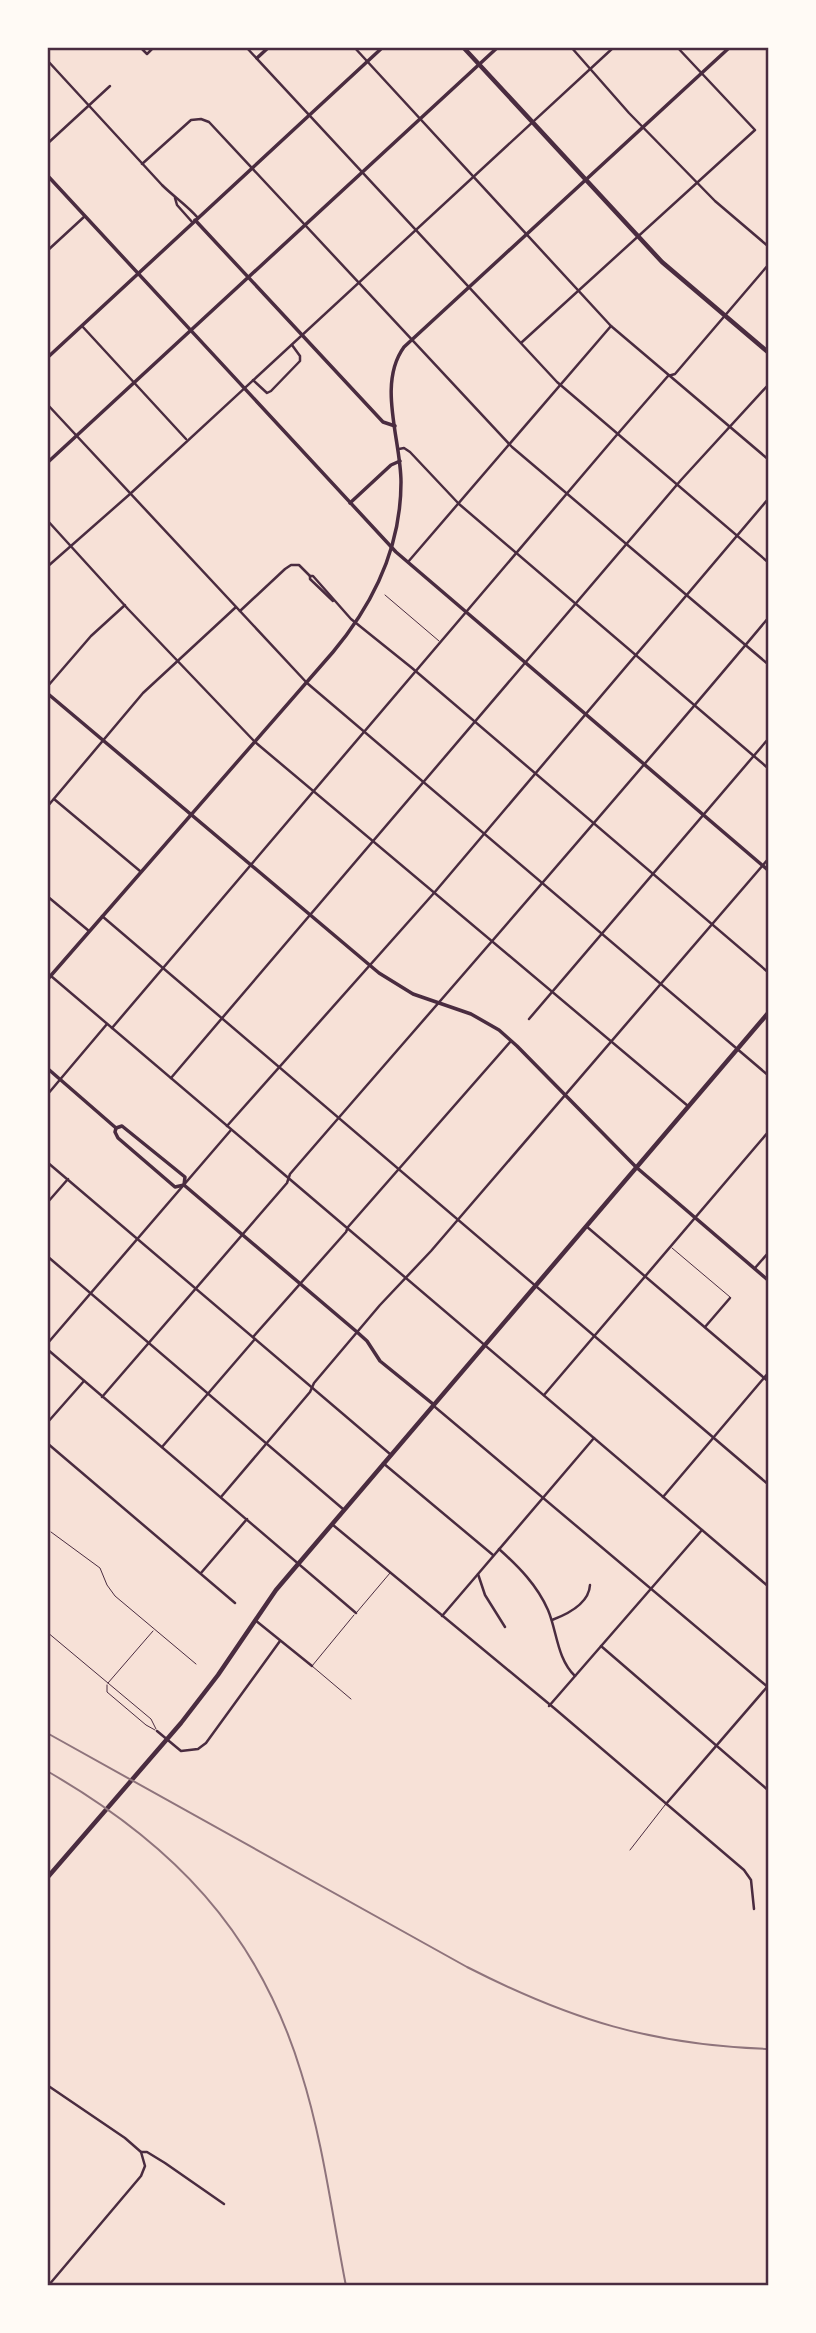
<svg xmlns="http://www.w3.org/2000/svg" width="816" height="2333" viewBox="0 0 816 2333" font-family="Jost,sans-serif">
	<style>
		.lines { fill: none; stroke-linecap: round; stroke-linejoin: round }
		.service { stroke: #4a2c40; stroke-width: 1 }
		.minor { stroke: #4a2c40; stroke-width: 2.5 }
		.tertiary { stroke: #4a2c40; stroke-width: 3.5 }
		.secondary { stroke: #4a2c40; stroke-width: 3.5 }
		.primary { stroke: #4a2c40; stroke-width: 4.5 }
		.rail { stroke: #8f747c; stroke-width: 2 }
		.neatline { fill: none; stroke: #4a2c40; stroke-width: 2.5 }
	</style>
	<rect width="100%" height="100%" fill="#f7e1d7"/>
	<g class="lines">
		<g class="service">
			<path d="M 385,595 L 439,641"/>
			<path d="M 672,1248 L 730,1297"/>
			<path d="M 51,1532 L 100,1568 L 107,1585 L 115,1596 L 196,1664"/>
			<path d="M 357,1612 L 390,1573"/>
			<path d="M 47,1632 L 151,1719 L 156,1729"/>
			<path d="M 108,1683 L 153,1631"/>
			<path d="M 107,1685 L 107,1692 L 146,1725 L 155,1730"/>
			<path d="M 351,1699 L 312,1666 L 354,1615"/>
			<path d="M 630,1850 L 665,1805"/>
		</g>
		<g class="minor">
			<path d="M 140,47 L 147,54 L 154,47"/>
			<path d="M 246,47 L 557,382 L 769,563"/>
			<path d="M 354,47 L 611,326 L 769,460"/>
			<path d="M 571,47 L 629,113 L 715,201 L 769,247"/>
			<path d="M 47,60 L 162,185 C 174,197 187,205 198,218"/>
			<path d="M 47,144 L 110,86"/>
			<path d="M 142,164 L 191,120 L 201,119 L 209,122 L 512,447 L 769,665"/>
			<path d="M 175,198 L 177,205 L 193,223"/>
			<path d="M 47,251 L 85,216"/>
			<path d="M 82,326 L 186,439"/>
			<path d="M 522,342 L 755,130 L 677,47"/>
			<path d="M 253,380 L 267,393 L 271,391 L 300,361 L 300,356 L 292,345"/>
			<path d="M 47,404 L 307,683 L 769,1076"/>
			<path d="M 399,449 L 404,448 L 410,452 L 459,504 L 769,769"/>
			<path d="M 47,520 L 128,609 L 255,742 L 688,1106"/>
			<path d="M 408,562 L 611,326"/>
			<path d="M 47,567 L 130,494 L 614,47"/>
			<path d="M 310,576 L 310,579 L 333,601"/>
			<path d="M 240,611 L 285,569 L 291,565 L 299,565 L 310,576 L 313,576 L 351,619 L 412,668 L 769,973"/>
			<path d="M 47,687 L 91,636 L 125,605"/>
			<path d="M 54,799 L 140,871"/>
			<path d="M 47,807 L 143,693 L 236,607"/>
			<path d="M 47,896 L 89,931"/>
			<path d="M 102,916 L 769,1485"/>
			<path d="M 51,976 L 769,1587"/>
			<path d="M 529,1019 L 769,738"/>
			<path d="M 112,1028 L 615,437 L 668,376 L 675,374 L 769,264"/>
			<path d="M 171,1078 L 681,480 L 769,384"/>
			<path d="M 47,1095 L 107,1024"/>
			<path d="M 227,1126 L 434,893 L 769,498"/>
			<path d="M 47,1162 L 390,1454"/>
			<path d="M 47,1203 L 68,1179"/>
			<path d="M 586,1226 L 769,1382"/>
			<path d="M 47,1256 L 343,1509"/>
			<path d="M 755,1268 L 769,1252"/>
			<path d="M 705,1327 L 730,1298"/>
			<path d="M 253,1337 L 346,1232 L 348,1227 L 511,1041"/>
			<path d="M 47,1344 L 231,1130"/>
			<path d="M 47,1349 L 356,1613"/>
			<path d="M 544,1395 L 769,1131"/>
			<path d="M 102,1397 L 287,1183 L 290,1174 C 450,989 612,805 769,617"/>
			<path d="M 435,1407 L 769,1688"/>
			<path d="M 47,1423 L 84,1381"/>
			<path d="M 47,1443 L 235,1603"/>
			<path d="M 162,1447 L 255,1339"/>
			<path d="M 383,1463 L 493,1555"/>
			<path d="M 221,1497 L 310,1392 L 314,1383 L 380,1305 L 431,1251 L 769,858"/>
			<path d="M 663,1497 L 769,1372"/>
			<path d="M 333,1525 L 554,1708 L 744,1870 L 751,1880 L 754,1909"/>
			<path d="M 499,1549 C 519,1567 537,1585 548,1610 C 557,1631 557,1659 575,1676"/>
			<path d="M 201,1573 L 247,1519"/>
			<path d="M 442,1616 L 478,1574"/>
			<path d="M 255,1620 L 312,1666"/>
			<path d="M 552,1620 C 568,1614 589,1603 590,1585"/>
			<path d="M 505,1627 L 485,1595 L 478,1574 L 594,1438"/>
			<path d="M 601,1646 L 769,1791"/>
			<path d="M 549,1706 L 702,1530"/>
			<path d="M 157,1731 L 181,1751 L 198,1749 L 206,1743 L 280,1641"/>
			<path d="M 666,1804 L 767,1687"/>
			<path d="M 47,2085 L 125,2138 L 141,2152 L 147,2152 L 165,2163 L 224,2204"/>
			<path d="M 48,2286 L 141,2176 L 145,2166 L 141,2152"/>
		</g>
		<g class="tertiary">
			<path d="M 257,58 L 269,47"/>
			<path d="M 195,220 L 383,422 L 395,426"/>
			<path d="M 47,358 L 383,47"/>
			<path d="M 47,463 L 498,47"/>
			<path d="M 350,503 L 391,465 L 400,461"/>
			<path d="M 47,1068 L 116,1128 L 115,1132 L 118,1138 L 175,1187 L 184,1185 L 357,1332 L 367,1341 L 380,1361 L 433,1404"/>
			<path d="M 116,1128 L 122,1126 L 185,1177 L 184,1185"/>
			<path d="M 636,1167 L 769,1281"/>
		</g>
		<g class="secondary">
			<path d="M 47,175 L 396,552 L 769,871"/>
			<path d="M 47,693 L 379,973 L 413,994 L 471,1014 L 499,1030 L 517,1046 L 636,1167"/>
			<path d="M 47,980 L 333,652 C 374,603 401,547 401,482 C 401,440 377,384 404,347 L 730,47"/>
		</g>
		<g class="primary">
			<path d="M 463,47 L 662,262 L 769,353"/>
			<path d="M 47,1878 L 181,1723 L 218,1675 L 276,1590 L 299,1563 L 769,1012"/>
		</g>
		<g class="rail">
			<path d="M 47,1733 L 467,1967 C 571,2020 652,2045 769,2049"/>
			<path d="M 47,1771 C 172,1843 258,1931 301,2072 C 323,2141 332,2215 346,2286"/>
		</g>
	</g>
	<rect width="816" height="2333" fill="none" stroke="#fffaf5" stroke-width="98"/>
	<rect x="49" y="49" width="718" height="2235" class="neatline"/>
</svg>
